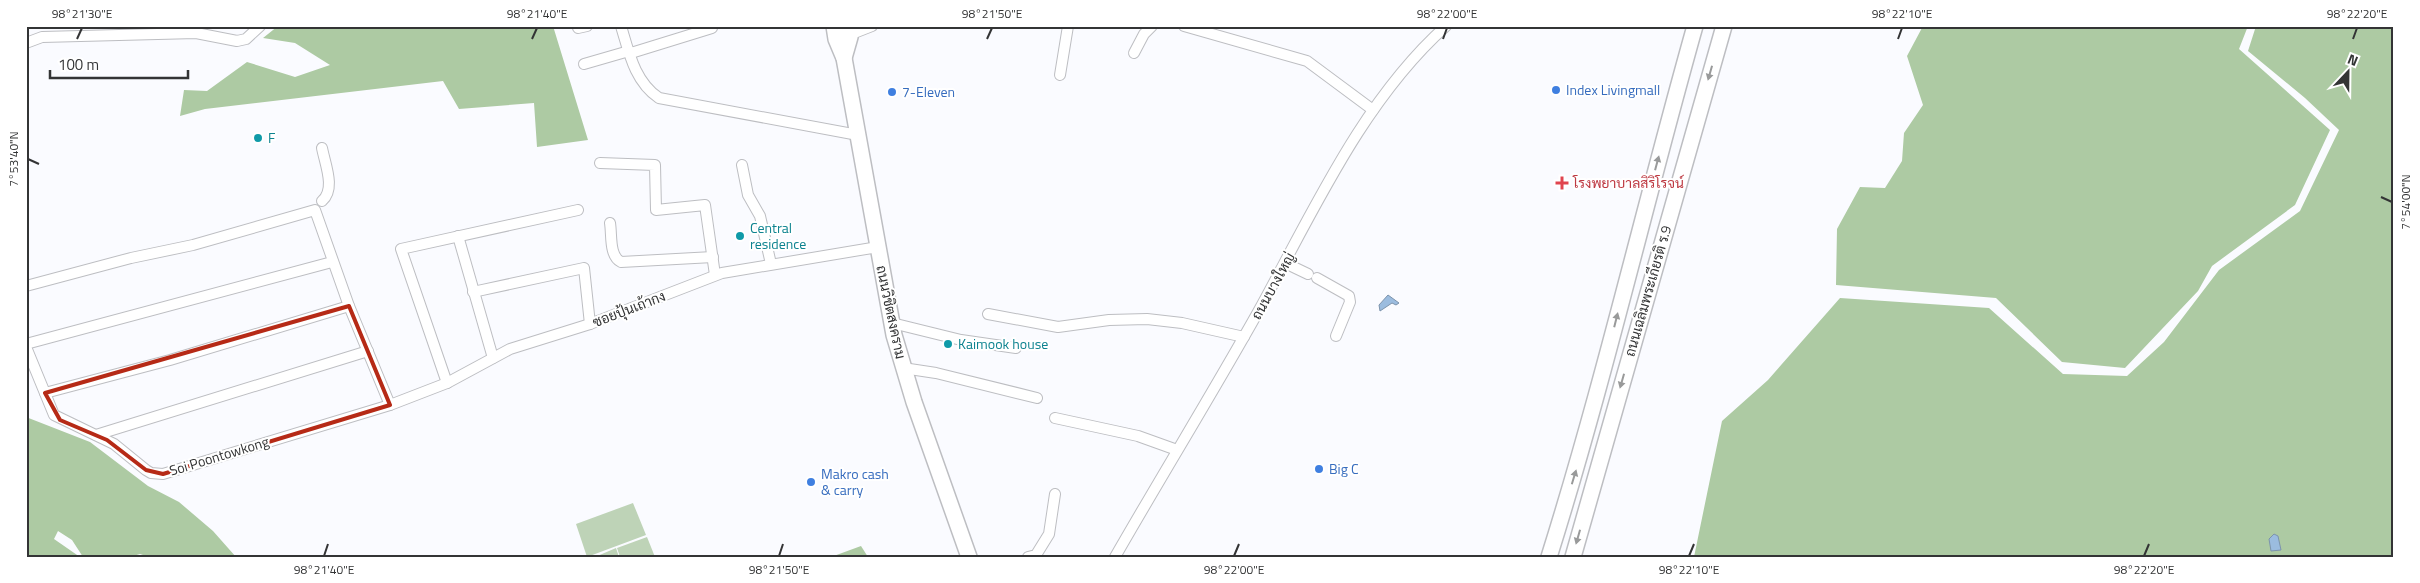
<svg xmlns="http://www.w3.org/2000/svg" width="2420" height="583" viewBox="0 0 2420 583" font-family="'Titillium Web',Sarabun,sans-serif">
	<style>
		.green { fill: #bed3b7 }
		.forest { fill: #adcaa3 }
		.water { fill: #9bbcdf; stroke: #7c93ac }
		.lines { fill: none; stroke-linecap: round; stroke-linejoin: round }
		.street-casing { stroke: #bdbec2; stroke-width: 12 }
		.secondary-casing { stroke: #bdbec2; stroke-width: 18 }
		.street { stroke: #fff; stroke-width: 10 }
		.secondary { stroke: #fff; stroke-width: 15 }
		.oneway { fill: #999a9a }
		.marked { fill: none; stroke: #b62a16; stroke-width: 4; stroke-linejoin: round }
		.ticks { fill: none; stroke: #333435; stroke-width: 2 }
		.shop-dot { fill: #3f7fe0; stroke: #fff; stroke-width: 2 }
		.culture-dot { fill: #0f9aa8; stroke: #fff; stroke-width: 2 }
		.health-dot { fill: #e0444e; stroke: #fff; stroke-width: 2 }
		.labels { text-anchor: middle; stroke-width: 4; stroke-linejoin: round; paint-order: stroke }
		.shop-label { font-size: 14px; fill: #366cbe; stroke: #fff; text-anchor: start }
		.culture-label { font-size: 14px; fill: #0d838f; stroke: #fff; text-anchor: start }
		.health-label { font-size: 14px; fill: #be3a42; stroke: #fff; text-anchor: start }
		.street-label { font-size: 14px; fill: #333435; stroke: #fff }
		.neatline { fill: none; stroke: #333435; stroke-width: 2 }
		.ticks-label { font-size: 12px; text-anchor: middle; fill: #333435 }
	</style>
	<rect width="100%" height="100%" fill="#fafbff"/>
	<g class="green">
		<path d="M 633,503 L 646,535 L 587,557 L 576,524 Z"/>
		<path d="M 647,537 L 655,557 L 620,557 L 617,548 Z"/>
		<path d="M 616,548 L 619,557 L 595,557 Z"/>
	</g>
	<g class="forest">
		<path d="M 278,26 L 553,26 L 588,140 L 537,147 L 534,103 L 459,109 L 443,81 L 205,109 L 180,116 L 184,90 L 207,91 L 247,62 L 295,77 L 330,65 L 295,43 L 263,38 Z"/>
		<path d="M 1923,26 L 2248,26 L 2239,49 L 2330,130 L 2295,205 L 2212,266 L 2198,291 L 2125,368 L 2062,362 L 1996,298 L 1836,285 L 1837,229 L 1860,187 L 1885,188 L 1902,161 L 1904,133 L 1923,105 L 1907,56 Z"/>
		<path d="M 2256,26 L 2394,26 L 2394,557 L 1694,557 L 1722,421 L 1768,380 L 1840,298 L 1989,308 L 2063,374 L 2127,376 L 2164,342 L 2219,270 L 2300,211 L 2339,130 L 2305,98 L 2248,51 Z"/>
		<path d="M 26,417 L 90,442 L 148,486 L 179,502 L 213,531 L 236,557 L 149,557 L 140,554 L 130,557 L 83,557 L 72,540 L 58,531 L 54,539 L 80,557 L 26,557 Z"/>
		<path d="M 861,546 L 868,557 L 831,557 Z"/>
	</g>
	<g class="water">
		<path d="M 1388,295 L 1399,303 L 1396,305 L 1392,303 L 1380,311 L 1379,305 Z"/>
		<path d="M 2274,534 L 2278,536 L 2281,550 L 2271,551 L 2269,539 Z"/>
	</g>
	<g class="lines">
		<defs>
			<g id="street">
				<path d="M 621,26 C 629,53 635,82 659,98 L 858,135"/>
				<path d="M 1184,26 L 1307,61 L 1373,110"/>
				<path d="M 578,28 L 587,26"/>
				<path d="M 844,37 L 872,26"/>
				<path d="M 26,43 L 42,37 L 196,33 L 237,41 L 246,39 L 260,26"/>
				<path d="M 631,53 L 712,28"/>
				<path d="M 1134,53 L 1144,34 L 1152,26"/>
				<path d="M 584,64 L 629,51"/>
				<path d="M 1060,75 L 1068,26"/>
				<path d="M 600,163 L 655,165 L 656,210 L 705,205 L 715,275"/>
				<path d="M 742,165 L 748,195 L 760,216 L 771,264"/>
				<path d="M 322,201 C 336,189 325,164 322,148"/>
				<path d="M 610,223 C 612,235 609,256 621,262 L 713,257"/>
				<path d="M 458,236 L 493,358"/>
				<path d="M 1285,263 L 1308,274"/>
				<path d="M 1317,278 L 1349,296 L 1350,302 L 1336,336"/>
				<path d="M 26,286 L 131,258 L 193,245 L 315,210 L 349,306 L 390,405"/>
				<path d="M 473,292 L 584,268 L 590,324"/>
				<path d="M 988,314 L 1058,327 L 1109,320 L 1147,319 L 1182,323 L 1244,337"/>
				<path d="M 892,323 L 961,340 L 1016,348"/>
				<path d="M 26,344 L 332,262"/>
				<path d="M 26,347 L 54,415 L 114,444 L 146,470 L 151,473 L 163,474 L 390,405 L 447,383 L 510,349 L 590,324 L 722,273 L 878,247"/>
				<path d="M 903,368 L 936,373 L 1037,398"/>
				<path d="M 447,383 L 401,249 L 578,210"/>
				<path d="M 45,393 L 170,360 L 349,306"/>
				<path d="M 1055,418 L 1138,436 L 1177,450"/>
				<path d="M 96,435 L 368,351"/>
				<path d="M 1028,557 L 1036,555 L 1049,534 L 1055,494"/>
				<path d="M 1115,557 C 1162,475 1212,394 1258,312 C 1312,214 1362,101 1446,26"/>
			</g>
			<g id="secondary">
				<path d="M 834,26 L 836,39 L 844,58 L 894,335 L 914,402 L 969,557"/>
				<path d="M 844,58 L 850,37 L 848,26"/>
				<path d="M 1549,557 C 1604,382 1645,203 1695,26"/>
				<path d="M 1573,557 L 1724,26"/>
			</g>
		</defs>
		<use href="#street" class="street-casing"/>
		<use href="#secondary" class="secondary-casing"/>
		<use href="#street" class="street"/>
		<use href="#secondary" class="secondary"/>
	</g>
	<defs><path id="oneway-solid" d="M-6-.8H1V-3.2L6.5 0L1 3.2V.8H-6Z" transform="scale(1.25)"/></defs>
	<g class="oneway">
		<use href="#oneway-solid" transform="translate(1710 73) rotate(106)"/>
		<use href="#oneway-solid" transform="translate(1657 163) rotate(-75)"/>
		<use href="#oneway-solid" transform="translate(1616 320) rotate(-76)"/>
		<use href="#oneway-solid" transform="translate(1622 381) rotate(106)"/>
		<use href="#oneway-solid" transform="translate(1574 477) rotate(-73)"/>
		<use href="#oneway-solid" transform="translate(1578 537) rotate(106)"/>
	</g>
	<path class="marked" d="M 349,306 L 390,405 L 163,474 L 146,470 L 107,440 L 60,420 L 45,393 Z"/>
	<path class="ticks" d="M 77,39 L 82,28M 532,39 L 537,28M 987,39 L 992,28M 1443,39 L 1447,28M 1898,39 L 1902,28M 2353,39 L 2357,28M 28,159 L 39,164M 2381,197 L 2392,202M 324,556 L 328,544M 779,556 L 783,544M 1234,556 L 1239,544M 1689,556 L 1694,544M 2144,556 L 2149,544"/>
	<g class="shop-dot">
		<circle cx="1556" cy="90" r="5"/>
		<circle cx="892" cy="92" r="5"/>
		<circle cx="1319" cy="469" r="5"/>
		<circle cx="811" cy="482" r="5"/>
	</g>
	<g class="culture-dot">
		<circle cx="258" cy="138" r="5"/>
		<circle cx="740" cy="236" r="5"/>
		<circle cx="948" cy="344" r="5"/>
	</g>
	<path class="health-dot" d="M1559.5 175.5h5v5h5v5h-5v5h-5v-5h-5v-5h5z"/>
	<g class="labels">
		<g class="shop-label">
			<text x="1566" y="95">Index Livingmall</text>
			<text x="902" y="97">7-Eleven</text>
			<text x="1329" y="474">Big C</text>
			<text x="821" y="479">Makro cash<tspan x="821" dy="16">&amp; carry</tspan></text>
		</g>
		<g class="culture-label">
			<text x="268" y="143">F</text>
			<text x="750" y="233">Central<tspan x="750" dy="16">residence</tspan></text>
			<text x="958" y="349">Kaimook house</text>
		</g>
		<g class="health-label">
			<text x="1573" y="188">โรงพยาบาลสิริโรจน์</text>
		</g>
		<g class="street-label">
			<text transform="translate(1273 286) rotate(-61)" y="5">ถนนบางใหญ่</text>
			<text transform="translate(1648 291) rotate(-74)" y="5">ถนนเฉลิมพระเกียรติ ร.9</text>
			<text transform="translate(629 309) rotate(-21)" y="5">ซอยปุ้นเถ้ากง</text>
			<text transform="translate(891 312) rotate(78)" y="5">ถนนวิชิตสงคราม</text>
			<text transform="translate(219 456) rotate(-17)" y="5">Soi Poontowkong</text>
		</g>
	</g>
	<rect width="2420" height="583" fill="none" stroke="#ffffff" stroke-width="55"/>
	<g transform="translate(2348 72) rotate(22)" stroke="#ffffff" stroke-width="4" paint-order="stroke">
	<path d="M0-4L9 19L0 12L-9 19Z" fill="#333435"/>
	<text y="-8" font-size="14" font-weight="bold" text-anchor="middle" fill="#333435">N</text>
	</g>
	<path d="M50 70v8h138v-8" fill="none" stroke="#333435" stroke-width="2.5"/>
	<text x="58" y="70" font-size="15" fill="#333435" stroke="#ffffff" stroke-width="4" paint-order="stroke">100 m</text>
	<rect x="28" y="28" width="2364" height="528" class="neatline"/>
	<g class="ticks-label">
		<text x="82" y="18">98°21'30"E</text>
		<text x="537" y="18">98°21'40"E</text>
		<text x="992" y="18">98°21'50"E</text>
		<text x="1447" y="18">98°22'00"E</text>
		<text x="1902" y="18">98°22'10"E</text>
		<text x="2357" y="18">98°22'20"E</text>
		<text transform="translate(14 159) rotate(-90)" y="4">7°53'40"N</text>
		<text transform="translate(2406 202) rotate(-90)" y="4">7°54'00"N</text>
		<text x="324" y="574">98°21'40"E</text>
		<text x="779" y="574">98°21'50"E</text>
		<text x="1234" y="574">98°22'00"E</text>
		<text x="1689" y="574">98°22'10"E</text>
		<text x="2144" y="574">98°22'20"E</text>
	</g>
</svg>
